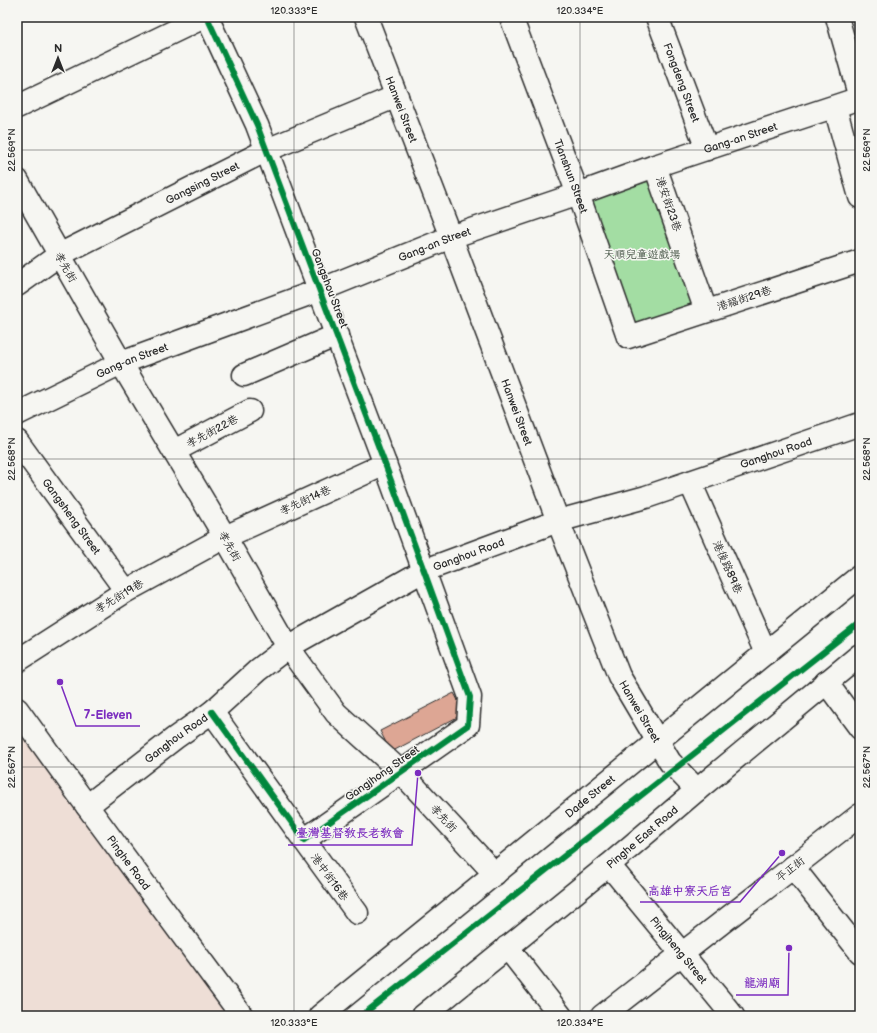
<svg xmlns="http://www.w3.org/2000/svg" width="877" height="1033" viewBox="0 0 877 1033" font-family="'Balsamiq Sans','LXGW WenKai TC',sans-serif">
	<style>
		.built { fill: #eeded6 }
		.green { fill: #a3dda3; stroke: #678467 }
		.building { fill: #dda694; stroke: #2b2b2b }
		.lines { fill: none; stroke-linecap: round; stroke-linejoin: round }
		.minor-casing { stroke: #2b2b2b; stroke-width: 25 }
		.tertiary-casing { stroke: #2b2b2b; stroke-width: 25 }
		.minor { stroke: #f6f6f2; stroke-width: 22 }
		.tertiary { stroke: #f6f6f2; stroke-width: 22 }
		.cycleway-casing { stroke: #f6f6f2; stroke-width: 8 }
		.cycleway { stroke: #00873e; stroke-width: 6 }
		.ticks { fill: none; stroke: #2b2b2b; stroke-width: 1; stroke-opacity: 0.45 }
		.labels { text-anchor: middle; stroke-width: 3; stroke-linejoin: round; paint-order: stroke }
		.street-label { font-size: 11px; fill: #2b2b2b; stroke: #f6f6f2 }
		.park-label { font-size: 11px; fill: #495849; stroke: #f6f6f2 }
		.leader { fill: none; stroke: #7b2cbf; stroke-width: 1.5 }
		.callout-dot { fill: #7b2cbf; stroke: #f6f6f2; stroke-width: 1.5 }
		.callout-label { font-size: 12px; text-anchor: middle; font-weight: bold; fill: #7b2cbf; stroke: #f6f6f2; stroke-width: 3; stroke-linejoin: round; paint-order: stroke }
		.neatline { fill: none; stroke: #2b2b2b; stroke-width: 1.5 }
		.ticks-label { font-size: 10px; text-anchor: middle; fill: #2b2b2b }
	</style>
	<rect width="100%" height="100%" fill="#f6f6f2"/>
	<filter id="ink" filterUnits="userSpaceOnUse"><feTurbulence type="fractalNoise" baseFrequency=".025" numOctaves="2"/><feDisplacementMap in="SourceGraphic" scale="8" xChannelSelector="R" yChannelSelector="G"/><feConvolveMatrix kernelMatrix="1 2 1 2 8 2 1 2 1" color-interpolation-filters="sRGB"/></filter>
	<g filter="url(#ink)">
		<path class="built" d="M 17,709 L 242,1016 L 17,1016 Z"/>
		<path class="green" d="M 654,179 L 699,304 L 630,329 L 585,203 Z"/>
		<path class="building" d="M 454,693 L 465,713 L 391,752 L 380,731 Z"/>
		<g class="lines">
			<defs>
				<g id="minor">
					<path d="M 207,17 L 257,125 L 385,464 L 470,697 L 468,725 L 304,840 L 212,712"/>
					<path id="s1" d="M 366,17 L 451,237 L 558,521 L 619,676 L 670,762 L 697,790"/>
					<path id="s2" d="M 511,17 L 578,194 L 628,337 L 860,261"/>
					<path id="s3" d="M 657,17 L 707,149"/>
					<path d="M 837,17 L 860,98"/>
					<path d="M 17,107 L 204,17"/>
					<path d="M 835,107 L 860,197"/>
					<path d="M 655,166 L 706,311"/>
					<path d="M 17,180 L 121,363 L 225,537 L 288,647 L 336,713 L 401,772 L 495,874"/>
					<path id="s4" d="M 17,285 L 59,255 L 267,150 L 397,96"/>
					<path d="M 244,375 L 337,335"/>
					<path id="s5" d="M 17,414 L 121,363 L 320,290 L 451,237 L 578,194 L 655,166 L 860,98"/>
					<path id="s6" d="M 17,441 L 126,591"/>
					<path d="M 174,451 L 250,411"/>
					<path d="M 690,482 L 766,653"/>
					<path d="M 17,661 L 126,591 L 225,537 L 385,464"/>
					<path d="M 826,682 L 860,728"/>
					<path id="s7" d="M 17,709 L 87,806 L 242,1016"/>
					<path id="s8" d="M 87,806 L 175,738 L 212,712 L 258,670 L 288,647 L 423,571 L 558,521 L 646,497 L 860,424"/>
					<path d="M 304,840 L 357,913"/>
					<path id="s9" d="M 609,865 L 733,1016"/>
					<path d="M 793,867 L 860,952"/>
					<path d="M 507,947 L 561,1016"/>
					<path id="s10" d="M 320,1016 L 860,576"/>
					<path d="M 602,1016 L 860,815"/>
				</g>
				<g id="tertiary">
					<path id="s11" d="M 423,1016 L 609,865 L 697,790 L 860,655"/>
				</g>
			</defs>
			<use href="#minor" class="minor-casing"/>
			<use href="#tertiary" class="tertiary-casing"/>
			<use href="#minor" class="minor"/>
			<use href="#tertiary" class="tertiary"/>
			<defs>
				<g id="cycleway">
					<path d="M 207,17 L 257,125 L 385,464 L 470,697 L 468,725 L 304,840 L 212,712"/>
					<path d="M 361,1016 L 860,623"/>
				</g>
			</defs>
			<use href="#cycleway" class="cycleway-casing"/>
			<use href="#cycleway" class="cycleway"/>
		</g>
	</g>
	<path class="ticks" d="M 294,17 L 294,1016M 580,17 L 580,1016M 17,150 L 860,150M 17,459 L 860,459M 17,767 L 860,767"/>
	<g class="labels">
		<g class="street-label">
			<text dy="4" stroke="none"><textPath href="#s3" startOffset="70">Fongdeng Street</textPath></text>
			<text dy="4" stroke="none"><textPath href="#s1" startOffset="99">Hanwei Street</textPath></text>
			<text dy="4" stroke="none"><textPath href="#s5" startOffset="775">Gang-an Street</textPath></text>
			<text dy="4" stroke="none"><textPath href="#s2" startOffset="170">Tianshun Street</textPath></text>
			<text dy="4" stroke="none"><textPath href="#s4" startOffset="212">Gangsing Street</textPath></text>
			<text transform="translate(669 204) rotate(71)" y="4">港安街23巷</text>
			<text dy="4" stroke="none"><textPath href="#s5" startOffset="451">Gang-an Street</textPath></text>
			<text transform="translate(66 267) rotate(60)" y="4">孝先街</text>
			<text transform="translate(330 288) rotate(69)" y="4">Gangshou Street</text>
			<text transform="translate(744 298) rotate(-18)" y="4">港福街29巷</text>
			<text dy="4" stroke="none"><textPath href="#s5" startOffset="127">Gang-an Street</textPath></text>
			<text dy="4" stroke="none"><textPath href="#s1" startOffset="423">Hanwei Street</textPath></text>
			<text transform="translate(212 431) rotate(-28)" y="4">孝先街22巷</text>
			<text dy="4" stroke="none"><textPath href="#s8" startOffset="784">Ganghou Road</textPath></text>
			<text transform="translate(305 500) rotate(-25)" y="4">孝先街14巷</text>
			<text dy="4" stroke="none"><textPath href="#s6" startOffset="93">Gangsheng Street</textPath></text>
			<text transform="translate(230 546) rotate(60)" y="4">孝先街</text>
			<text dy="4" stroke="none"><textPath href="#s8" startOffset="460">Ganghou Road</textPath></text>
			<text transform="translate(728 567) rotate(66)" y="4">港後路89巷</text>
			<text transform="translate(119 596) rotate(-31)" y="4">孝先街19巷</text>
			<text dy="4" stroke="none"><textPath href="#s1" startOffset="747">Hanwei Street</textPath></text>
			<text dy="4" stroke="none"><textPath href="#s8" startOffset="112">Ganghou Road</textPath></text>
			<text transform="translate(382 773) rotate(-35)" y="4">Gangjhong Street</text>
			<text dy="4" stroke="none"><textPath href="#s10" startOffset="348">Dade Street</textPath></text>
			<text transform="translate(444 818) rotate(47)" y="4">孝先街</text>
			<text dy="4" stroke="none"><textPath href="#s11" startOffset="283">Pinghe East Road</textPath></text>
			<text dy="4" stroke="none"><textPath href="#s7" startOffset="190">Pinghe Road</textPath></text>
			<text transform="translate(790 869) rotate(-38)" y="4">平正街</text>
			<text transform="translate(330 877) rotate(54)" y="4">港中街16巷</text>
			<text dy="4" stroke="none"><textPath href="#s9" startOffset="110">Pingjheng Street</textPath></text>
		</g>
		<g class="park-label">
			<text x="642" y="258">天順兒童遊戲場</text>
		</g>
	</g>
	<path class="leader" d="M60 682L76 726H140M418 773L412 845H288M782 853L740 902H640M789 948L788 995H736"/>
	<g class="callout-dot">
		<circle cx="60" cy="682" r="4"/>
		<circle cx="418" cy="773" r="4"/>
		<circle cx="782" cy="853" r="4"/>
		<circle cx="789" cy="948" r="4"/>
	</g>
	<g class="callout-label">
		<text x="108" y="719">7-Eleven</text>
		<text x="350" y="837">臺灣基督教長老教會</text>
		<text x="690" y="895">高雄中寮天后宮</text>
		<text x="762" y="987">龍湖廟</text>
	</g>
	<rect width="877" height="1033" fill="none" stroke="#f6f6f2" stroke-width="44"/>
	<g transform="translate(58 58)" stroke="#f6f6f2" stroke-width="3" paint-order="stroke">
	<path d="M0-3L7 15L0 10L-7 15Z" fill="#2b2b2b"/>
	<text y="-6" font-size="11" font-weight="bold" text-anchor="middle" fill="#2b2b2b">N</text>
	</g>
	<rect x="22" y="22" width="833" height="989" class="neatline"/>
	<g class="ticks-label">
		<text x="294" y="14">120.333°E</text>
		<text x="580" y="14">120.334°E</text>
		<text transform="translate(11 150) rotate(-90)" y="4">22.569°N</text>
		<text transform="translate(866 150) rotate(-90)" y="4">22.569°N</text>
		<text transform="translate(11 459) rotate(-90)" y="4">22.568°N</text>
		<text transform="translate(866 459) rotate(-90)" y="4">22.568°N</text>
		<text transform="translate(11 767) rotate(-90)" y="4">22.567°N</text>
		<text transform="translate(866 767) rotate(-90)" y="4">22.567°N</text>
		<text x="294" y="1026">120.333°E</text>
		<text x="580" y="1026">120.334°E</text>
	</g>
</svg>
